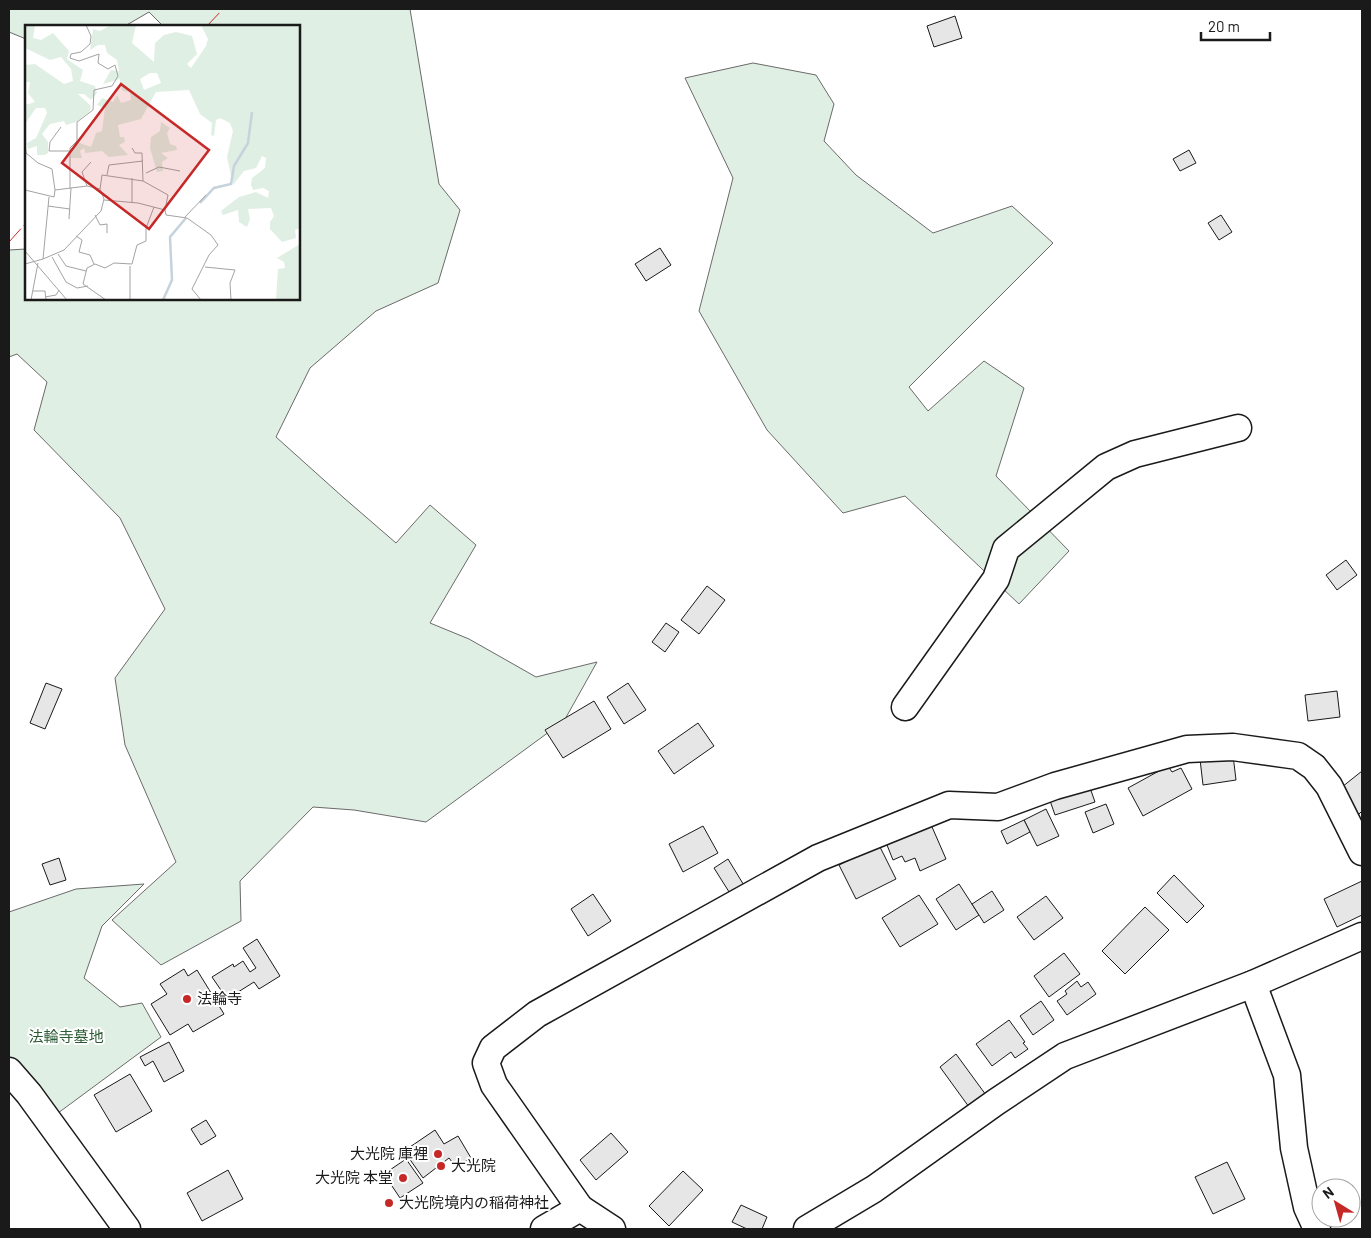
<svg xmlns="http://www.w3.org/2000/svg" width="1371" height="1238" viewBox="0 0 1371 1238" font-family="Barlow,'Noto Sans JP',sans-serif">
	<style>
		.green { fill: #e0efe3; stroke: #6a6a6a }
		.building { fill: #e6e6e6; stroke: #1a1a1a }
		.lines { fill: none; stroke-linecap: round; stroke-linejoin: round }
		.minor-casing { stroke: #1a1a1a; stroke-width: 29 }
		.minor { stroke: #fff; stroke-width: 26 }
		.power { stroke: #c62828; stroke-width: 1; stroke-dasharray: 18 4 2.5 4; stroke-linecap: butt }
		.poi-dot { fill: #c62828; stroke: #fff; stroke-width: 2 }
		.labels { text-anchor: middle; stroke-width: 4; stroke-linejoin: round; paint-order: stroke }
		.poi-label { font-size: 15px; fill: #1a1a1a; stroke: #fff; text-anchor: start }
		.park-label { font-size: 15px; fill: #2b5a34; stroke: #fff }
		.inset-river { fill: none; stroke: #c6d2dc; stroke-width: 2.5 }
		.inset-road { fill: none; stroke: #a3a3a3; stroke-width: 1 }
		.view { fill: #c62828; fill-opacity: 0.15; stroke: #c62828; stroke-width: 2.5 }
		.inset-edge { fill: none; stroke: #1a1a1a; stroke-width: 2.5 }
	</style>
	<rect width="100%" height="100%" fill="#fff"/>
	<g class="green">
		<path d="M 9,9 L 410,9 L 439,184 L 460,210 L 438,283 L 376,311 L 310,368 L 276,437 L 344,498 L 396,543 L 430,505 L 476,545 L 430,623 L 469,639 L 536,677 L 597,662 L 564,721 L 426,822 L 354,810 L 313,807 L 240,881 L 241,921 L 161,965 L 112,920 L 176,862 L 125,745 L 115,678 L 165,609 L 120,518 L 34,430 L 47,382 L 17,354 L 9,357 L 9,250 L 26,249 L 26,299 L 299,299 L 299,26 L 163,26 L 149,12 L 125,26 L 26,26 L 26,39 L 9,32 Z"/>
		<path d="M 753,63 L 816,75 L 834,104 L 824,141 L 856,175 L 933,233 L 1012,206 L 1053,243 L 909,387 L 928,411 L 984,361 L 1024,388 L 996,476 L 1069,551 L 1019,604 L 905,496 L 843,513 L 767,430 L 699,311 L 733,178 L 685,78 Z"/>
		<path d="M 144,884 L 102,926 L 84,978 L 120,1007 L 142,1003 L 161,1037 L 54,1116 L 9,1061 L 9,912 L 76,889 Z"/>
	</g>
	<g class="building">
		<path d="M 955,16 L 962,38 L 934,47 L 927,26 Z"/>
		<path d="M 1189,150 L 1196,163 L 1180,171 L 1173,159 Z"/>
		<path d="M 1221,215 L 1232,232 L 1219,240 L 1208,223 Z"/>
		<path d="M 660,248 L 671,265 L 646,281 L 635,264 Z"/>
		<path d="M 1346,560 L 1357,575 L 1337,590 L 1326,575 Z"/>
		<path d="M 707,586 L 725,600 L 699,634 L 681,620 Z"/>
		<path d="M 666,623 L 679,632 L 665,652 L 652,642 Z"/>
		<path d="M 46,683 L 62,689 L 45,729 L 30,723 Z"/>
		<path d="M 628,683 L 646,710 L 624,724 L 607,697 Z"/>
		<path d="M 1337,691 L 1340,717 L 1308,721 L 1305,695 Z"/>
		<path d="M 594,701 L 611,729 L 563,758 L 545,730 Z"/>
		<path d="M 698,723 L 714,746 L 674,774 L 658,751 Z"/>
		<path d="M 1233,755 L 1236,780 L 1203,785 L 1200,759 Z"/>
		<path d="M 1168,766 L 1172,772 L 1181,768 L 1192,789 L 1143,816 L 1128,788 Z"/>
		<path d="M 1362,771 L 1362,811 L 1357,816 L 1337,791 Z"/>
		<path d="M 1088,782 L 1095,802 L 1055,815 L 1048,795 Z"/>
		<path d="M 1106,804 L 1114,824 L 1093,833 L 1085,812 Z"/>
		<path d="M 1046,809 L 1059,836 L 1037,846 L 1024,820 Z"/>
		<path d="M 929,820 L 946,859 L 920,871 L 915,858 L 905,862 L 902,856 L 893,860 L 885,840 Z"/>
		<path d="M 1024,820 L 1030,832 L 1007,844 L 1001,831 Z"/>
		<path d="M 703,826 L 718,853 L 683,872 L 669,844 Z"/>
		<path d="M 879,845 L 896,879 L 856,899 L 839,865 Z"/>
		<path d="M 59,858 L 66,880 L 50,885 L 42,864 Z"/>
		<path d="M 728,859 L 745,887 L 731,895 L 714,868 Z"/>
		<path d="M 1174,875 L 1204,906 L 1187,923 L 1157,893 Z"/>
		<path d="M 1362,881 L 1362,915 L 1337,927 L 1324,899 Z"/>
		<path d="M 959,884 L 979,915 L 956,930 L 936,899 Z"/>
		<path d="M 992,891 L 1004,910 L 984,923 L 972,904 Z"/>
		<path d="M 593,894 L 611,921 L 588,936 L 571,909 Z"/>
		<path d="M 919,895 L 938,924 L 900,947 L 882,918 Z"/>
		<path d="M 1046,896 L 1063,918 L 1034,940 L 1017,917 Z"/>
		<path d="M 1145,907 L 1169,930 L 1125,974 L 1102,951 Z"/>
		<path d="M 257,939 L 280,976 L 259,989 L 254,982 L 227,999 L 212,977 L 233,964 L 234,967 L 243,961 L 250,972 L 256,968 L 243,948 Z"/>
		<path d="M 1064,953 L 1080,974 L 1049,997 L 1034,976 Z"/>
		<path d="M 184,969 L 188,976 L 197,970 L 224,1014 L 193,1032 L 188,1024 L 170,1035 L 151,1004 L 167,994 L 160,984 Z"/>
		<path d="M 1077,981 L 1081,987 L 1088,982 L 1096,994 L 1067,1015 L 1057,1001 L 1067,994 L 1065,991 Z"/>
		<path d="M 1041,1001 L 1054,1020 L 1033,1035 L 1020,1016 Z"/>
		<path d="M 1009,1020 L 1025,1042 L 1023,1043 L 1028,1049 L 1015,1058 L 1011,1052 L 992,1066 L 976,1044 Z"/>
		<path d="M 169,1042 L 184,1071 L 164,1082 L 153,1061 L 145,1066 L 140,1057 Z"/>
		<path d="M 956,1054 L 986,1095 L 969,1107 L 940,1067 Z"/>
		<path d="M 130,1074 L 152,1111 L 116,1132 L 94,1095 Z"/>
		<path d="M 206,1120 L 216,1136 L 201,1145 L 191,1129 Z"/>
		<path d="M 435,1130 L 444,1144 L 458,1136 L 471,1158 L 456,1167 L 449,1158 L 423,1178 L 404,1151 Z"/>
		<path d="M 611,1133 L 628,1152 L 596,1180 L 580,1160 Z"/>
		<path d="M 406,1159 L 423,1183 L 400,1198 L 384,1174 Z"/>
		<path d="M 1227,1162 L 1245,1199 L 1213,1214 L 1195,1177 Z"/>
		<path d="M 228,1170 L 243,1199 L 202,1221 L 187,1193 Z"/>
		<path d="M 683,1171 L 703,1190 L 669,1226 L 649,1206 Z"/>
		<path d="M 741,1205 L 767,1217 L 762,1229 L 747,1229 L 732,1222 Z"/>
	</g>
	<g class="lines">
		<defs>
			<g id="minor">
				<path d="M 905,707 L 996,579 L 1006,549 L 1106,467 L 1135,454 L 1238,428"/>
				<path d="M 1253,984 L 1287,1075 L 1294,1148 L 1307,1207 L 1317,1229"/>
				<path d="M 9,1071 L 29,1094 L 127,1229"/>
				<path d="M 580,1208 L 494,1085 L 486,1063 L 493,1048 L 537,1014 L 818,858 L 949,805 L 998,807 L 1055,786 L 1187,749 L 1233,747 L 1298,756 L 1314,767 L 1329,786 L 1362,852"/>
				<path d="M 544,1229 L 580,1208 L 612,1229"/>
				<path d="M 807,1229 L 874,1189 L 996,1102 L 1065,1056 L 1253,984 L 1362,936"/>
			</g>
		</defs>
		<use href="#minor" class="minor-casing"/>
		<use href="#minor" class="minor"/>
		<g class="power">
			<path d="M 207,26 L 223,9"/>
			<path d="M 9,242 L 26,223"/>
		</g>
	</g>
	<g class="poi-dot">
		<circle cx="187" cy="999" r="5"/>
		<circle cx="438" cy="1154" r="5"/>
		<circle cx="441" cy="1166" r="5"/>
		<circle cx="403" cy="1178" r="5"/>
		<circle cx="389" cy="1203" r="5"/>
	</g>
	<g class="labels">
		<g class="poi-label">
			<text x="197" y="1004">法輪寺</text>
			<text x="428" y="1159" text-anchor="end">大光院 庫裡</text>
			<text x="451" y="1171">大光院</text>
			<text x="393" y="1183" text-anchor="end">大光院 本堂</text>
			<text x="399" y="1208">大光院境内の稲荷神社</text>
		</g>
		<g class="park-label">
			<text x="66" y="1042">法輪寺墓地</text>
		</g>
	</g>
	<g transform="translate(25 25)">
		<rect width="275" height="275" fill="#fff"/>
		<path d="M 0,0 L 10,0 L 8,13 L 16,15 L 28,8 L 44,26 L 42,34 L 58,45 L 55,56 L 70,61 L 72,68 L 66,75 L 59,69 L 53,69 L 66,81 L 65,86 L 51,97 L 41,100 L 39,96 L 25,99 L 17,109 L 23,117 L 23,128 L 20,130 L 12,130 L 12,121 L 3,124 L 2,118 L 11,113 L 22,88 L 20,83 L 11,83 L 0,99 L 0,80 L 10,77 L 3,68 L 5,57 L 0,57 L 0,40 L 10,39 L 39,59 L 48,56 L 46,44 L 36,32 L 25,35 L 0,23 ZM 86,0 L 111,0 L 107,18 L 129,37 L 130,18 L 139,10 L 151,7 L 167,11 L 172,29 L 162,39 L 166,43 L 181,21 L 183,14 L 176,0 L 275,0 L 275,203 L 270,205 L 271,213 L 257,217 L 245,204 L 245,197 L 249,191 L 246,183 L 223,184 L 225,194 L 222,202 L 214,197 L 213,185 L 198,190 L 196,186 L 214,172 L 231,167 L 243,173 L 244,166 L 238,163 L 228,165 L 226,160 L 227,153 L 240,143 L 241,133 L 237,131 L 231,143 L 219,146 L 208,160 L 202,132 L 208,106 L 205,98 L 195,93 L 191,95 L 189,111 L 186,110 L 187,98 L 175,89 L 164,65 L 131,67 L 116,94 L 93,100 L 95,112 L 99,112 L 100,117 L 94,120 L 103,130 L 84,132 L 77,126 L 60,128 L 59,123 L 55,126 L 57,133 L 46,133 L 46,123 L 52,117 L 66,122 L 71,108 L 77,106 L 80,83 L 72,80 L 77,73 L 88,77 L 92,70 L 96,78 L 106,75 L 105,67 L 98,66 L 95,61 L 95,54 L 78,59 L 86,45 L 94,46 L 92,35 L 82,28 L 80,20 L 73,20 L 65,25 L 68,4 L 75,6 ZM 125,48 L 132,48 L 136,58 L 119,65 L 115,54 ZM 136,97 L 145,103 L 142,108 L 145,119 L 151,121 L 152,125 L 136,128 L 143,133 L 137,137 L 138,146 L 132,147 L 125,123 L 126,112 L 135,106 ZM 275,219 L 275,275 L 251,275 L 253,244 L 260,243 L 259,237 L 252,233 Z" fill="#e0efe3" fill-rule="evenodd"/>
		<path class="inset-river" d="M 175,178 L 189,163 L 206,159 L 209,141 L 223,118 L 227,87M 138,275 L 147,255 L 145,212 L 161,193"/>
		<path class="inset-road" d="M 36,102 L 25,117 L 24,126 L 45,126M 0,118 L 1,128 L 13,138 L 27,144 L 30,165M 107,123 L 110,128 L 117,128 L 118,156M 121,148 L 134,142 L 155,146M 82,150 L 84,140 L 118,136M 62,161 L 57,147 L 66,137M 45,163 L 45,123 L 52,116 L 52,97 L 68,85 L 69,65 L 87,61 L 93,51 L 90,40 L 83,44 L 73,38 L 74,29 L 54,36 L 45,33 L 46,29 L 56,27 L 65,19 L 66,11 L 61,0M 75,164 L 77,150 L 118,156 L 143,170 L 140,185M 0,165 L 29,172 L 30,165 L 62,161 L 75,164 L 79,174 L 76,186 L 39,225 L 18,234M 79,175 L 113,178 L 140,185 L 141,190 L 162,193 L 186,210 L 193,220 L 184,230 L 167,264 L 176,275M 107,177 L 107,153M 23,181 L 45,184M 70,190 L 75,200 L 82,199 L 82,208M 160,192 L 181,170M 44,194 L 46,163M 51,211 L 57,215 L 54,227 L 65,230 L 69,239M 0,226 L 42,275M 33,229 L 41,241 L 61,246M 27,232 L 41,257 L 52,263 L 63,261M 0,239 L 18,234 L 24,172M 105,241 L 105,275M 180,242 L 210,245 L 205,258 L 206,275M 8,266 L 20,266 L 21,275M 20,272 L 31,270 L 34,265M 6,275 L 13,238M 81,275 L 58,259 L 62,243 L 70,239 L 80,243 L 89,238 L 107,239 L 112,220 L 121,216 L 121,203 L 129,182"/>
		<path class="view" d="M 96,59 L 184,125 L 124,204 L 37,138 Z"/>
		<rect width="275" height="275" class="inset-edge"/>
	</g>
	<rect width="1371" height="1238" fill="none" stroke="#1a1a1a" stroke-width="20"/>
	<g transform="translate(1336 1203) rotate(323)"><circle r="24" fill="#ffffff" stroke="#a3a3a3"/>
	<path d="M0-4L9 19L0 12L-9 19Z" fill="#c62828"/>
	<text y="-8" font-size="14" font-weight="bold" text-anchor="middle" fill="#1a1a1a">N</text>
	</g>
	<path d="M1201 32v8h69v-8" fill="none" stroke="#1a1a1a" stroke-width="2.5"/>
	<text x="1208" y="32" font-size="15" fill="#1a1a1a" stroke="#ffffff" stroke-width="4" paint-order="stroke">20 m</text>
</svg>
